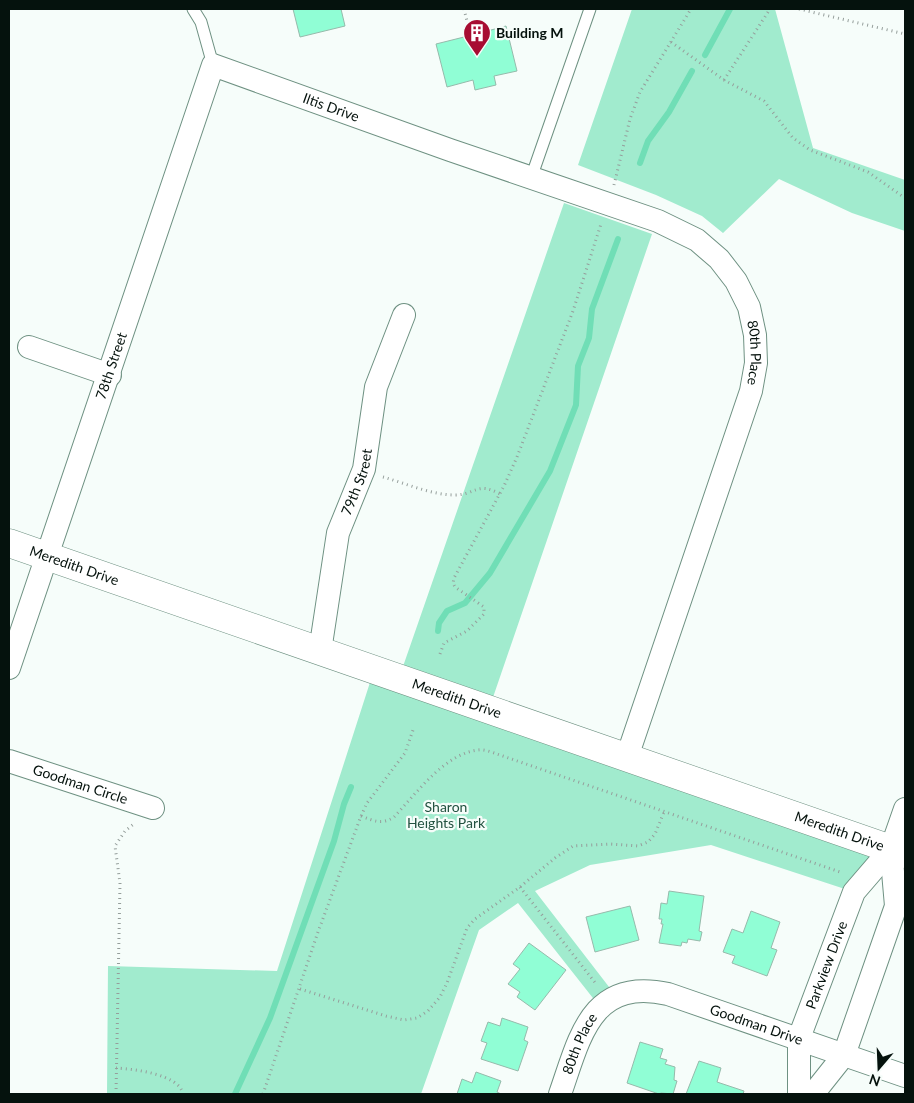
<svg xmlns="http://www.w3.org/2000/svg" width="914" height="1103" viewBox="0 0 914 1103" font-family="Lato,sans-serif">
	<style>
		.green { fill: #a1ebce }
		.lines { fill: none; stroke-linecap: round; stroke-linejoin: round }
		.stream { stroke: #70deb6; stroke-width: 6 }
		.building { fill: #90fed5; stroke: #96baab }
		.lane-casing { stroke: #6e9182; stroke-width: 13 }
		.street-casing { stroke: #6e9182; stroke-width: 24 }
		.secondary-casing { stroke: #6e9182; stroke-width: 29 }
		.path { stroke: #959e9b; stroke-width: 3; stroke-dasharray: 1 4; stroke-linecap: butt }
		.lane { stroke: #fff; stroke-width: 11 }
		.street { stroke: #fff; stroke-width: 22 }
		.secondary { stroke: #fff; stroke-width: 28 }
		.labels { text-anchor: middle; stroke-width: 4.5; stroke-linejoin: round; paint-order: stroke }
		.poi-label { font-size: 14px; font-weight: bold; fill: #05120d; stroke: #f6fdfa; text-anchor: start }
		.street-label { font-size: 14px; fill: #05120d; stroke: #f6fdfa }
		.park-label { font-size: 14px; fill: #235241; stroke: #f6fdfa }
	</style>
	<rect width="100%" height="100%" fill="#f6fdfa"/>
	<g class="green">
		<path d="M 632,9 L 775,9 L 813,148 L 905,180 L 905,231 L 852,213 L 779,179 L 723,233 L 702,216 L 656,195 L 578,165 Z"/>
		<path d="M 564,203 L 652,234 L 489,709 L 905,854 L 905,910 L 891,850 L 854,892 L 711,845 L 590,865 L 535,891 L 616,996 L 600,1007 L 518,903 L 479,930 L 421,1094 L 107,1094 L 108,966 L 277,971 L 374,670 L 399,678 Z"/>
	</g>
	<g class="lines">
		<g class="stream">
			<path d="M 705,55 L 730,9"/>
			<path d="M 640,163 L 648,141 L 669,112 L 692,71"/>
			<path d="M 438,631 L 439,623 L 447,611 L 465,603 L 490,573 L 550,471 L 576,405 L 578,366 L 589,338 L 592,309 L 618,239"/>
			<path d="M 235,1094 L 270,1018 L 334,841 L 344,804 L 351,787"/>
		</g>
	</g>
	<g class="building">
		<path d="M 293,9 L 341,9 L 345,26 L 300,37 Z"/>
		<path d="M 473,24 L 476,34 L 506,26 L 517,71 L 494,76 L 496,85 L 475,90 L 473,80 L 447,87 L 436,44 L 468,36 L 465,26 Z"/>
		<path d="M 669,891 L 704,896 L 699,931 L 702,932 L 700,941 L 688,939 L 687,943 L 682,942 L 681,946 L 659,943 L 663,924 L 661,924 L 662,919 L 659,919 L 661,903 L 667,904 Z"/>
		<path d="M 630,906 L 639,940 L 595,952 L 586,917 Z"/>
		<path d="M 751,911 L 780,922 L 771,948 L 777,950 L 767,976 L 732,963 L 735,956 L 723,952 L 732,929 L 743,933 Z"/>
		<path d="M 529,943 L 566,970 L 535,1010 L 517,997 L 520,992 L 508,984 L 520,969 L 513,964 Z"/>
		<path d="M 502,1018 L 528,1027 L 524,1040 L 528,1042 L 518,1071 L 481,1059 L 487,1043 L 481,1041 L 488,1022 L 500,1026 Z"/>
		<path d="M 640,1042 L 663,1049 L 660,1058 L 667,1060 L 665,1064 L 675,1067 L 674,1080 L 677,1081 L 673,1094 L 661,1093 L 659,1094 L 627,1083 Z"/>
		<path d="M 699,1061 L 721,1068 L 717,1082 L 744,1091 L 743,1094 L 686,1094 Z"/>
		<path d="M 476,1072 L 501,1081 L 497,1092 L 501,1094 L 457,1094 L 462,1079 L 472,1083 Z"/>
	</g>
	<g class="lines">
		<defs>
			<g id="lane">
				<path d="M 193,9 L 201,22 L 213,65"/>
				<path d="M 531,178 L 590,9"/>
			</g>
			<g id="street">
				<path d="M 29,347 L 110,375"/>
				<path id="s1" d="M 320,651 L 338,533 L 364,469 L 376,387 L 404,315"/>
				<path id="s2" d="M 9,668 L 213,65 L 450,150 L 658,221 L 697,240 L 719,259 L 736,281 L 749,307 L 755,335 L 756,363 L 751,391 L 627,757"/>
				<path id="s3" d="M 9,761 L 153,808"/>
				<path id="s4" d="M 560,1094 C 580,1037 591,977 668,994 L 905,1076"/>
				<path id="s5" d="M 799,1094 L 799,1038 L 854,892 L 891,849 L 905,809"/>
				<path d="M 813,1094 L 844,1055 L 896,906 L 891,849"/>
			</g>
			<g id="secondary">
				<path id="s6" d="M 9,543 L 905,854"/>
			</g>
		</defs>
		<use href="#lane" class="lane-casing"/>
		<use href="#street" class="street-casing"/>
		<use href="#secondary" class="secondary-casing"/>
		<g class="path">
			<path d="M 464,9 L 467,21"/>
			<path d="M 799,9 L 905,34"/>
			<path d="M 671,42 L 724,80 L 764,101 L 793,138 L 810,150 L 868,172 L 905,198"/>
			<path d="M 724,80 L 770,9"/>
			<path d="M 614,185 L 630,119 L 640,92 L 691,9"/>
			<path d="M 383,477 C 405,483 431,495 455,495 C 475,495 477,481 500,494"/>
			<path d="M 440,654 L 444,643 L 467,631 L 484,614 L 484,607 L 455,587 L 453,583 L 454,578 L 504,486 L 517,457 L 573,311 L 601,224"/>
			<path d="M 361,816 C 374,821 382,825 394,817 C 417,793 444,754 478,750 C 484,749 491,752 497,754 L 843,873"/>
			<path d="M 520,887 L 597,985"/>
			<path d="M 300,989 L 386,1016 L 404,1020 L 417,1018 L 428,1011 L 440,997 L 447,983 L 467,928 L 475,919 L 520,887 L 555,858 L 573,846 L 610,844 L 638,846 L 648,842 L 655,834 L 664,812"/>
			<path d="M 116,1068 C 133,1069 179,1074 183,1094"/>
			<path d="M 116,1094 L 120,883 L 115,846 L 125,831 L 135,823"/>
			<path d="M 263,1094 L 318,932 L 361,816 L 367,803 L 405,753 L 413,730"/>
		</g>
		<use href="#lane" class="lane"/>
		<use href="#street" class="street"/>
		<use href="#secondary" class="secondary"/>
	</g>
	<defs>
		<symbol id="building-pin" viewBox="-11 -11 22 30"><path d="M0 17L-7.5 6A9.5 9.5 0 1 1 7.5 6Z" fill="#a70d32" stroke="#f6fdfa"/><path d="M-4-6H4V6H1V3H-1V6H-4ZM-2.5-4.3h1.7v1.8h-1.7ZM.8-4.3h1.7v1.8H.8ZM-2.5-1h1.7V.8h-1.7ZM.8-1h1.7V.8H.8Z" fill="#fff"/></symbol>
	</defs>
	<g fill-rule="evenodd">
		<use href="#building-pin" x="461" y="17" width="32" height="43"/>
	</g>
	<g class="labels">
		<g class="poi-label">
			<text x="496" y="38">Building M</text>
		</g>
		<g class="street-label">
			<text dy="5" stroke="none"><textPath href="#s2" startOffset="762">Iltis Drive</textPath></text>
			<text dy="5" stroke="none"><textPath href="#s2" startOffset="1284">80th Place</textPath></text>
			<text dy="5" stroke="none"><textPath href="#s2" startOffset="319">78th Street</textPath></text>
			<text dy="5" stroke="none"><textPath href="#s1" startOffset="174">79th Street</textPath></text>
			<text dy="5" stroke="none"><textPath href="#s6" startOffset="69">Meredith Drive</textPath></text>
			<text dy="5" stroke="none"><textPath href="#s6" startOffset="474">Meredith Drive</textPath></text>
			<text dy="5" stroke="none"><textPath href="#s3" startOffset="75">Goodman Circle</textPath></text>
			<text dy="5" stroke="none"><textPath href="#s6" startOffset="879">Meredith Drive</textPath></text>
			<text dy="5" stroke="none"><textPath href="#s5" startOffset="134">Parkview Drive</textPath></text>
			<text dy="5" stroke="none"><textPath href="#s4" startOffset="262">Goodman Drive</textPath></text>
			<text dy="5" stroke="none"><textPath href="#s4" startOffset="54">80th Place</textPath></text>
		</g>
		<g class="park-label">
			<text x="446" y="812">Sharon<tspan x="446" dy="16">Heights Park</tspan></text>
		</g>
	</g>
	<rect width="914" height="1103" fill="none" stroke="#05120d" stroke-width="20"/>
	<g transform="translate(879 1068) rotate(199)" stroke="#f6fdfa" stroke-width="4" paint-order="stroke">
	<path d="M0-4L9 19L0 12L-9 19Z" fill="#05120d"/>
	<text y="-8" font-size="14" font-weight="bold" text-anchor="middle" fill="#05120d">N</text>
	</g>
</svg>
